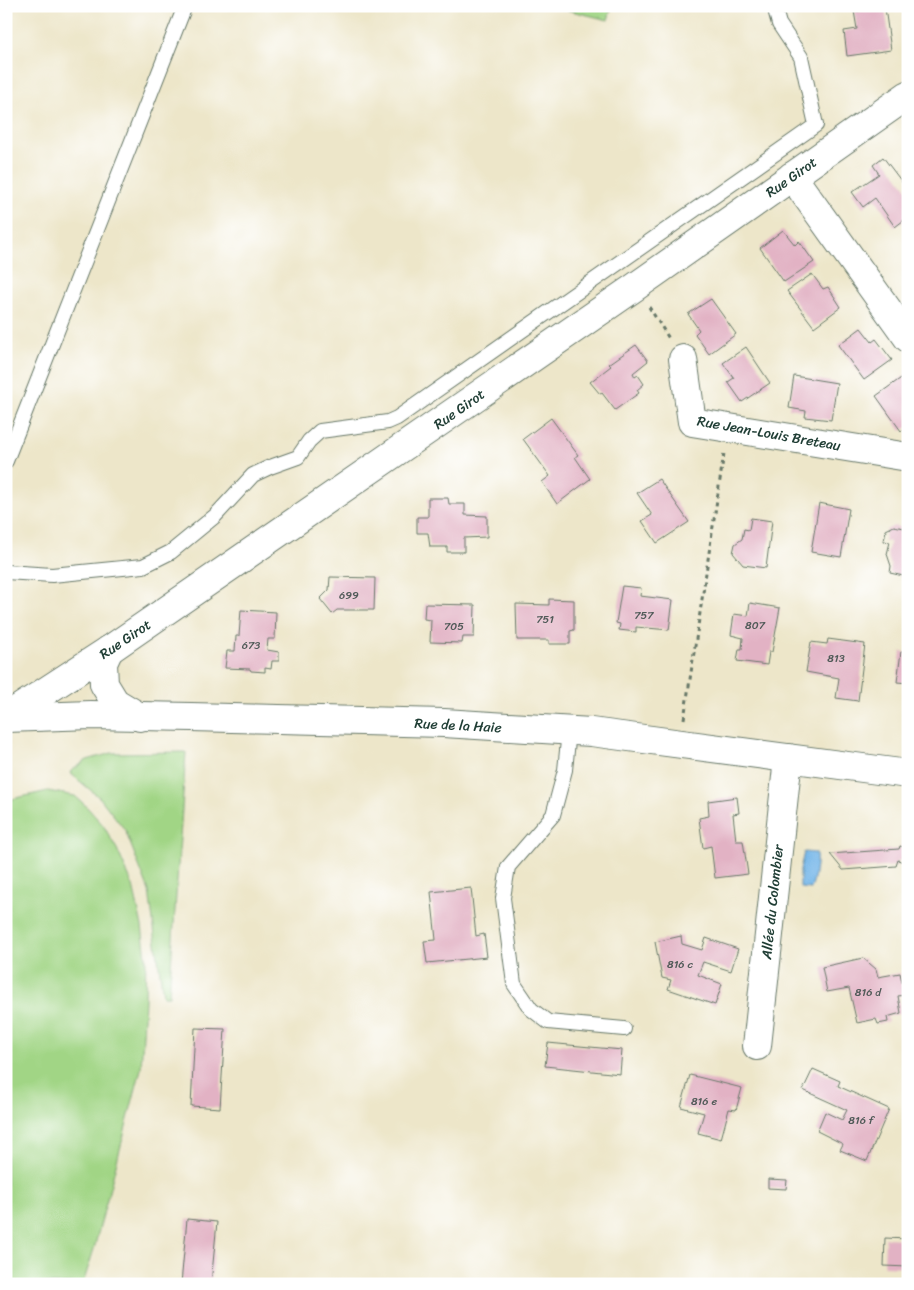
<svg xmlns="http://www.w3.org/2000/svg" width="914" height="1290" viewBox="0 0 914 1290" font-family="Sriracha,sans-serif">
	<style>
		.green { fill: #a1d585; stroke: #60895c }
		.water { fill: #73b5e8; stroke: #49798e }
		.building { fill: #e2b2c4 }
		.lines { fill: none; stroke-linecap: round; stroke-linejoin: round }
		.lane-casing { stroke: #677868; stroke-width: 16 }
		.street-casing { stroke: #677868; stroke-width: 30 }
		.secondary-casing { stroke: #677868; stroke-width: 30 }
		.path { stroke: #677868; stroke-width: 3; stroke-dasharray: 4 4; stroke-linecap: butt }
		.lane { stroke: #fff; stroke-width: 14 }
		.street { stroke: #fff; stroke-width: 28 }
		.secondary { stroke: #fff; stroke-width: 28 }
		.labels { text-anchor: middle; stroke-width: 4; stroke-linejoin: round; paint-order: stroke }
		.number-label { font-size: 11px; fill: #505a58 }
		.street-label { font-size: 14px; fill: #1f3d34; stroke: #fff }
	</style>
	<rect width="100%" height="100%" fill="#fff"/>
	<filter id="ink" filterUnits="userSpaceOnUse"><feTurbulence type="fractalNoise" baseFrequency=".02" numOctaves="2"/><feDisplacementMap in="SourceGraphic" scale="10" xChannelSelector="R" yChannelSelector="G"/><feConvolveMatrix kernelMatrix="1 2 1 2 8 2 1 2 1" color-interpolation-filters="sRGB"/></filter>
	<filter id="wash" filterUnits="userSpaceOnUse"><feTurbulence type="fractalNoise" baseFrequency=".0096" numOctaves="4" result="noise"/><feDisplacementMap in="SourceGraphic" scale="20" xChannelSelector="R" yChannelSelector="G"/><feGaussianBlur stdDeviation="1.12" result="paint"/><feColorMatrix in="noise" values="0 0 0 0 0 0 0 0 0 0 0 0 0 0 0 0 0 1.4 0 .05"/><feComposite in="paint" operator="in"/></filter>
	<g filter="url(#wash)">
		<rect width="100%" height="100%" fill="#ede6c9"/>
		<g class="green">
			<path d="M 551,6 L 612,6 L 608,20 Z"/>
			<path d="M 186,752 L 169,996 L 163,996 L 149,891 L 125,830 L 100,798 L 70,773 L 71,771 L 87,760 L 112,753 Z"/>
			<path d="M 48,791 L 75,796 L 85,805 L 103,825 L 117,849 L 133,886 L 142,926 L 146,957 L 145,1001 L 141,1069 L 94,1249 L 83,1284 L 6,1284 L 6,803 L 12,799 Z"/>
		</g>
		<path class="water" d="M 804,852 L 816,853 C 817,865 815,877 811,889 L 800,888 L 800,869 Z"/>
		<g id="blocks">
			<g class="building">
				<path d="M 859,6 L 875,6 L 875,9 L 885,8 L 891,50 L 847,56 L 844,31 L 857,29 L 854,11 L 860,11 Z"/>
				<path d="M 883,157 L 908,190 L 908,200 L 906,201 L 908,203 L 908,217 L 895,227 L 875,198 L 863,207 L 852,192 L 879,174 L 873,165 Z"/>
				<path d="M 783,230 L 795,245 L 799,241 L 814,262 L 784,282 L 760,248 Z"/>
				<path d="M 812,274 L 823,289 L 828,287 L 841,307 L 814,327 L 787,291 Z"/>
				<path d="M 711,299 L 736,334 L 709,354 L 695,334 L 699,330 L 688,314 Z"/>
				<path d="M 861,328 L 872,342 L 876,339 L 892,360 L 864,380 L 838,345 Z"/>
				<path d="M 636,345 L 648,361 L 633,373 L 635,377 L 638,375 L 644,384 L 637,390 L 639,393 L 615,410 L 602,393 L 600,394 L 590,382 L 611,366 L 609,364 Z"/>
				<path d="M 746,347 L 770,383 L 742,402 L 728,382 L 734,378 L 723,363 Z"/>
				<path d="M 794,376 L 837,383 L 831,420 L 805,417 L 806,411 L 789,408 Z"/>
				<path d="M 904,376 L 908,381 L 908,427 L 901,431 L 876,396 Z"/>
				<path d="M 551,418 L 578,455 L 575,457 L 590,479 L 557,504 L 542,482 L 550,476 L 523,439 Z"/>
				<path d="M 659,479 L 689,522 L 657,543 L 642,521 L 652,515 L 637,493 Z"/>
				<path d="M 428,498 L 448,498 L 449,504 L 465,504 L 465,515 L 487,516 L 487,537 L 464,538 L 464,552 L 447,552 L 447,547 L 430,547 L 428,533 L 417,533 L 417,517 L 428,517 Z"/>
				<path d="M 819,503 L 849,509 L 841,557 L 811,552 Z"/>
				<path d="M 751,518 L 772,521 L 766,568 L 743,565 L 733,553 L 735,544 L 742,539 L 744,529 L 749,530 Z"/>
				<path d="M 905,520 L 908,521 L 908,577 L 890,573 L 891,566 L 887,554 L 890,542 L 884,541 L 886,530 L 894,526 L 904,528 Z"/>
				<path d="M 330,577 L 375,578 L 374,610 L 337,610 L 332,614 L 320,599 L 329,590 Z"/>
				<path d="M 622,586 L 641,588 L 640,596 L 673,600 L 669,630 L 636,627 L 636,632 L 619,630 L 620,624 L 616,623 Z"/>
				<path d="M 549,599 L 574,600 L 574,630 L 570,631 L 570,644 L 549,644 L 549,640 L 517,640 L 516,604 L 549,605 Z"/>
				<path d="M 750,603 L 780,608 L 772,652 L 769,652 L 767,665 L 737,661 L 739,649 L 742,649 L 743,638 L 731,635 L 734,614 L 748,616 Z"/>
				<path d="M 425,604 L 475,605 L 474,637 L 463,637 L 462,643 L 430,642 L 431,620 L 424,619 Z"/>
				<path d="M 241,610 L 276,612 L 275,639 L 268,639 L 267,650 L 279,652 L 279,661 L 272,661 L 271,669 L 265,668 L 265,672 L 251,671 L 250,669 L 225,668 L 227,651 L 235,651 L 236,636 L 239,636 Z"/>
				<path d="M 828,639 L 865,644 L 858,701 L 836,698 L 839,678 L 806,672 L 811,642 L 827,644 Z"/>
				<path d="M 901,652 L 908,653 L 908,683 L 897,682 Z"/>
				<path d="M 737,797 L 739,813 L 733,814 L 736,841 L 743,841 L 748,874 L 715,878 L 711,846 L 703,848 L 699,818 L 709,816 L 708,801 Z"/>
				<path d="M 900,846 L 908,848 L 908,864 L 898,860 L 896,866 L 843,870 L 830,854 L 899,849 Z"/>
				<path d="M 471,888 L 476,936 L 484,934 L 487,957 L 427,963 L 424,941 L 436,940 L 431,892 Z"/>
				<path d="M 681,936 L 682,944 L 702,950 L 706,938 L 738,949 L 731,971 L 703,962 L 698,975 L 722,984 L 715,1005 L 668,989 L 671,980 L 662,978 L 655,942 Z"/>
				<path d="M 863,958 L 876,969 L 878,977 L 900,973 L 905,995 L 898,996 L 901,1013 L 887,1017 L 888,1022 L 878,1024 L 876,1019 L 857,1023 L 849,988 L 827,992 L 822,967 Z"/>
				<path d="M 195,1028 L 225,1029 L 220,1108 L 191,1106 Z"/>
				<path d="M 548,1043 L 622,1050 L 620,1074 L 545,1066 Z"/>
				<path d="M 813,1069 L 840,1081 L 838,1086 L 889,1109 L 867,1161 L 840,1150 L 843,1144 L 817,1131 L 825,1112 L 842,1120 L 847,1110 L 803,1090 Z"/>
				<path d="M 690,1075 L 742,1088 L 736,1110 L 729,1109 L 721,1139 L 698,1133 L 704,1113 L 681,1107 Z"/>
				<path d="M 768,1179 L 787,1180 L 786,1189 L 768,1188 Z"/>
				<path d="M 187,1219 L 217,1222 L 211,1284 L 181,1284 Z"/>
				<path d="M 885,1238 L 908,1239 L 908,1267 L 884,1266 Z"/>
			</g>
		</g>
	</g>
	<g filter="url(#ink)">
		<use href="#blocks" fill-opacity="0" stroke="#677868" stroke-width="1"/>
		<g class="lines">
			<defs>
				<g id="lane">
					<path d="M 6,461 L 185,6"/>
					<path d="M 6,572 L 52,575 L 143,566 L 171,552 L 215,516 L 253,475 L 270,467 L 298,457 L 309,441 L 320,431 L 388,422 L 397,418 L 816,125 L 801,57 L 779,24 L 774,6"/>
					<path d="M 569,731 L 565,770 L 553,815 L 508,867 L 503,898 L 514,984 L 531,1009 L 548,1022 L 624,1029"/>
				</g>
				<g id="street">
					<path d="M 792,176 L 908,338"/>
					<path d="M 683,359 L 692,422 L 908,457"/>
					<path d="M 6,718 L 91,715 L 191,717 L 444,723 L 591,732 L 908,774"/>
					<path d="M 757,1046 L 788,758"/>
				</g>
				<g id="secondary">
					<path d="M 109,650 L 103,663 L 104,684 L 115,702 L 140,717"/>
					<path d="M 6,717 L 109,650 L 635,287 L 908,95"/>
				</g>
			</defs>
			<use href="#lane" class="lane-casing"/>
			<use href="#street" class="street-casing"/>
			<use href="#secondary" class="secondary-casing"/>
			<g class="path">
				<path d="M 649,307 L 670,340"/>
				<path d="M 684,719 L 724,453"/>
			</g>
			<use href="#lane" class="lane"/>
			<use href="#street" class="street"/>
			<use href="#secondary" class="secondary"/>
		</g>
	</g>
	<g class="labels">
		<g class="number-label">
			<text x="349" y="599">699</text>
			<text x="644" y="619">757</text>
			<text x="545" y="623">751</text>
			<text x="755" y="629">807</text>
			<text x="454" y="630">705</text>
			<text x="251" y="649">673</text>
			<text x="836" y="662">813</text>
			<text x="680" y="968">816 c</text>
			<text x="868" y="996">816 d</text>
			<text x="704" y="1105">816 e</text>
			<text x="861" y="1124">816 f</text>
		</g>
		<g class="street-label">
			<text transform="translate(791 177) rotate(-35)" y="5">Rue Girot</text>
			<text transform="translate(459 409) rotate(-35)" y="5">Rue Girot</text>
			<text transform="translate(769 433) rotate(10)" y="5">Rue Jean-Louis Breteau</text>
			<text transform="translate(125 639) rotate(-34)" y="5">Rue Girot</text>
			<text transform="translate(458 725) rotate(3)" y="5">Rue de la Haie</text>
			<text transform="translate(772 902) rotate(-84)" y="5">Allée du Colombier</text>
		</g>
	</g>
	<rect width="914" height="1290" fill="none" stroke="#fff" stroke-width="25"/>
</svg>
